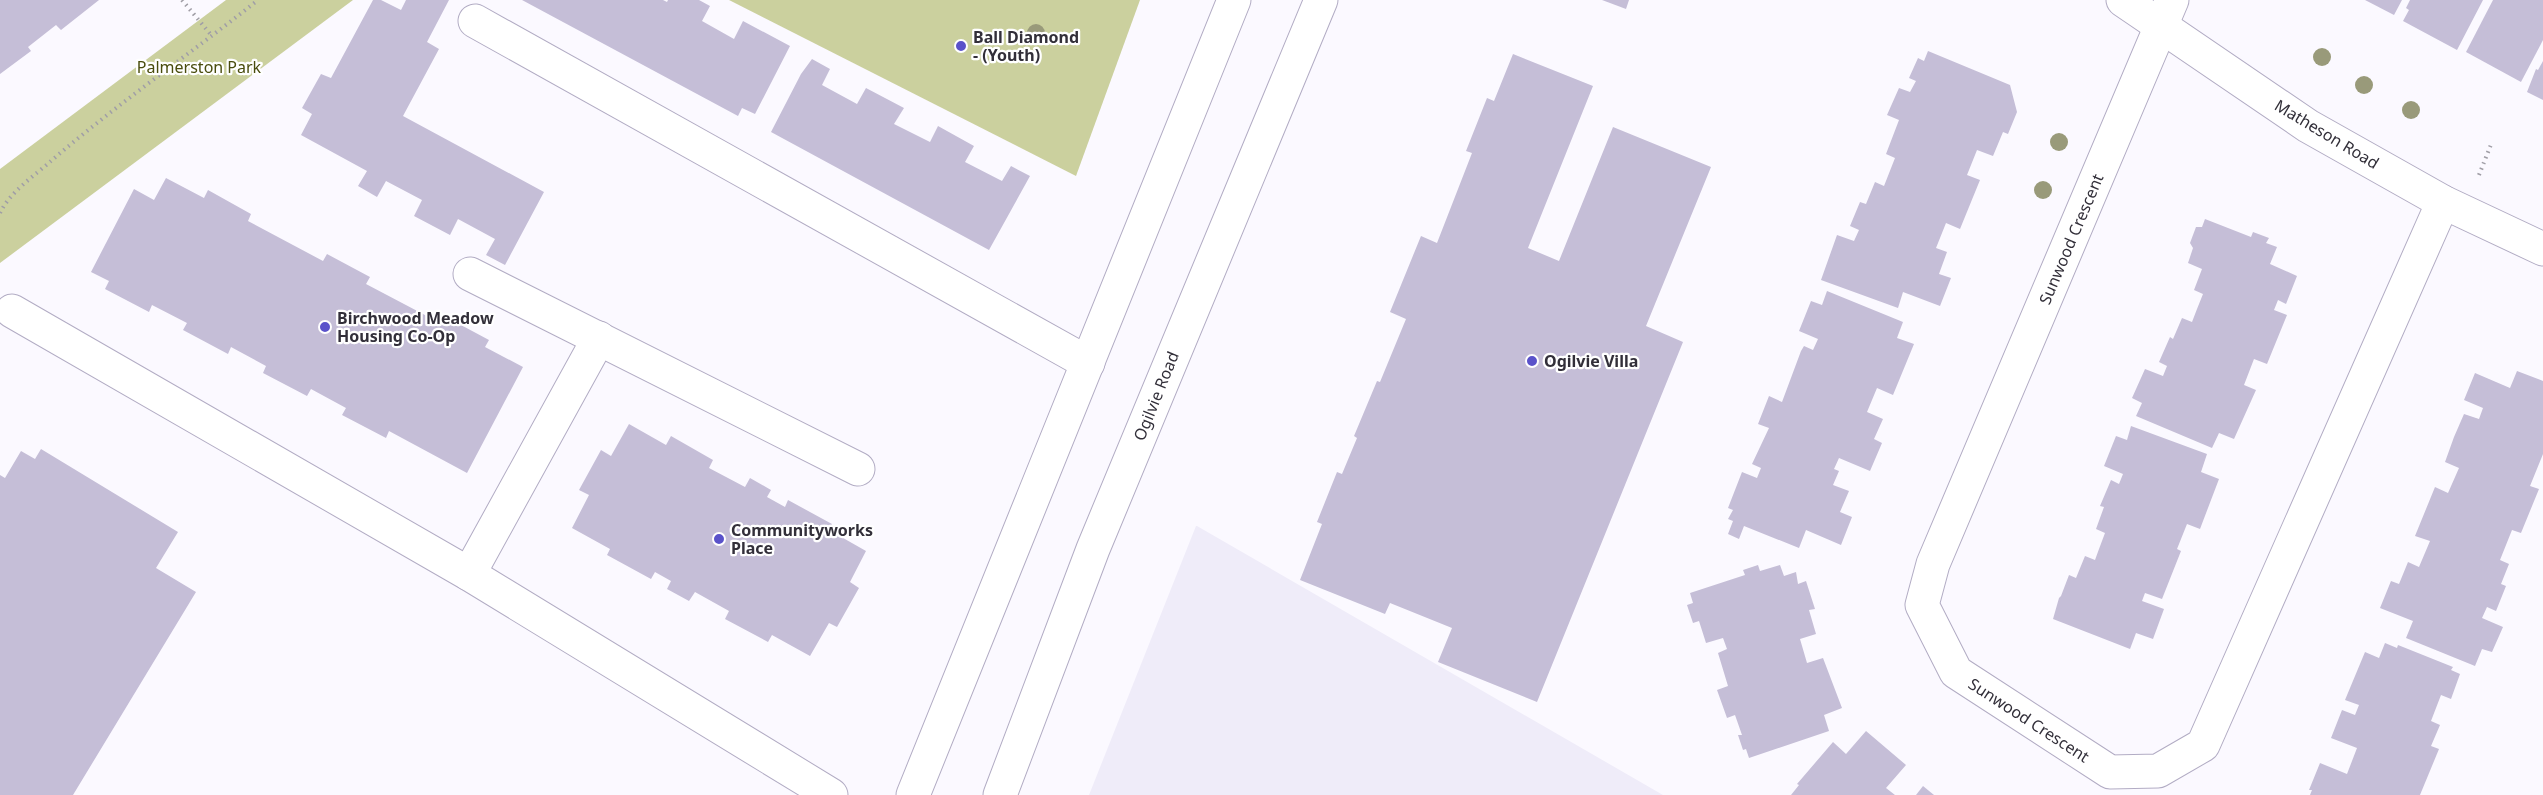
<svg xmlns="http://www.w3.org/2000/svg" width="2543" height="795" viewBox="0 0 2543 795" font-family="'Noto Sans',sans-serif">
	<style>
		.built { fill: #efecf9 }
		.green { fill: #cbd09e }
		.building { fill: #c5bed7 }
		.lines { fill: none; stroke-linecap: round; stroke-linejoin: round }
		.minor-casing { stroke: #b2acc4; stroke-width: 35 }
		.major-casing { stroke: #b2acc4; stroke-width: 35 }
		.path { stroke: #a09ea6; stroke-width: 4; stroke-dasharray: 1.5 4.5; stroke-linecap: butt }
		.minor { stroke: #fff; stroke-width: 33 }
		.major { stroke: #fff; stroke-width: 33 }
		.tree { fill: #999a7a }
		.poi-dot { fill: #5a52ca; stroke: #fff; stroke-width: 2 }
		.labels { text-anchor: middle; stroke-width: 4.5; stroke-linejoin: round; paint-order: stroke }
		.poi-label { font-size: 16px; font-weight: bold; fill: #322f39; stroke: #fff; text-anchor: start }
		.park-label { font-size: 16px; fill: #494c0d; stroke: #fff }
		.street-label { font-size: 16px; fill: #322f39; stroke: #fff }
	</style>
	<rect width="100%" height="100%" fill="#fbf9ff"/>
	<path class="built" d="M 1196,526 L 1197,526 L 1663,795 L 1089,795 Z"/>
	<g class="green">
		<path d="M 226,0 L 353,0 L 0,263 L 0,169 Z"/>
		<path d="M 729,0 L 1140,0 L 1076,176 Z"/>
	</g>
	<g class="building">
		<path d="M 0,0 L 99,0 L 61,30 L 56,25 L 28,47 L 31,51 L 0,74 Z"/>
		<path d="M 373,0 L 381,0 L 401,10 L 406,0 L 449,0 L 427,42 L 439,49 L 403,116 L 544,192 L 505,265 L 486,255 L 495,239 L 458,219 L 450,235 L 414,216 L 422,200 L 386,181 L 377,197 L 358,186 L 367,171 L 301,135 L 312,114 L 302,108 L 321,74 L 331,78 Z"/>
		<path d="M 522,0 L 663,0 L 667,2 L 668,0 L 699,0 L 710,6 L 702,21 L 734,39 L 743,21 L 790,46 L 755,114 L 742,108 L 738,116 Z"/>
		<path d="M 1602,0 L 1629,0 L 1626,9 Z"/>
		<path d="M 2365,0 L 2402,0 L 2394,15 Z"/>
		<path d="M 2410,0 L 2483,0 L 2457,50 L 2403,21 L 2409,10 L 2406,8 Z"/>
		<path d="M 2493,0 L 2543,0 L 2543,40 L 2521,82 L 2466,52 Z"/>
		<path d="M 1928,51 L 2010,85 L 2017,112 L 2008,134 L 2003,132 L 1993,156 L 1977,150 L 1967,175 L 1980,180 L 1960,229 L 1946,223 L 1936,248 L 1947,252 L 1939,274 L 1951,278 L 1940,306 L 1903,292 L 1898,308 L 1821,280 L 1837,235 L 1854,241 L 1859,230 L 1850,226 L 1860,202 L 1866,204 L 1875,182 L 1884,186 L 1895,158 L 1886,154 L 1899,120 L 1887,115 L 1899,88 L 1910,92 L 1916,81 L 1909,78 L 1918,58 L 1924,61 Z"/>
		<path d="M 1513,54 L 1593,86 L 1528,248 L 1559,261 L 1613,127 L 1711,167 L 1646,326 L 1683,342 L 1537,702 L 1438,662 L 1452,628 L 1390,603 L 1385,614 L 1300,580 L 1322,524 L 1317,522 L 1337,472 L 1342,474 L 1357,438 L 1354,436 L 1377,381 L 1380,382 L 1406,319 L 1390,312 L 1421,236 L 1437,243 L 1472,153 L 1466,151 L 1487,98 L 1494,101 Z"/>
		<path d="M 812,59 L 830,69 L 822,85 L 857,104 L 866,88 L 904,108 L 894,124 L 930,142 L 938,126 L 974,146 L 965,162 L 1002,181 L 1011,166 L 1030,176 L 989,250 L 771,132 L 801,74 Z"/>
		<path d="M 2543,61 L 2543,100 L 2527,92 L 2536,69 L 2538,70 Z"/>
		<path d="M 166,178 L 204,198 L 208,190 L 251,214 L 248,221 L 323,261 L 327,254 L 370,277 L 366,284 L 442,324 L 446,317 L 489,340 L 485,347 L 523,367 L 467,473 L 389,431 L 386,438 L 342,415 L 346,408 L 311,389 L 307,396 L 263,373 L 266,366 L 231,347 L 228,354 L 183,330 L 187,323 L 152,305 L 149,312 L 105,289 L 109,281 L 91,272 L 134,189 L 154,200 Z"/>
		<path d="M 2205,219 L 2251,237 L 2253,232 L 2269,238 L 2266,243 L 2277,247 L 2270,264 L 2297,276 L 2286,304 L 2278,300 L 2274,310 L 2287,315 L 2267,364 L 2254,359 L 2244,385 L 2256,390 L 2234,439 L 2219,433 L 2212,448 L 2136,416 L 2142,403 L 2132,398 L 2145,369 L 2163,376 L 2167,366 L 2159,362 L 2170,337 L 2173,339 L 2182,318 L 2192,322 L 2197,309 L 2203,294 L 2194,290 L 2202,269 L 2188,263 L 2193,248 L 2190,243 L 2196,227 L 2202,227 Z"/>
		<path d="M 1827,291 L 1903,322 L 1897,338 L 1914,344 L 1893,395 L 1877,388 L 1867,412 L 1883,419 L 1874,439 L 1882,443 L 1870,471 L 1839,458 L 1834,469 L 1839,471 L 1833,485 L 1849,491 L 1840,512 L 1852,517 L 1841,545 L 1806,530 L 1799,548 L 1744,526 L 1739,539 L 1728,534 L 1733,521 L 1728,519 L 1733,510 L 1728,508 L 1742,472 L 1757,478 L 1761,468 L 1752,464 L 1769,428 L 1758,424 L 1769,396 L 1782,402 L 1801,351 L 1804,346 L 1813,350 L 1818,339 L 1799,331 L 1811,301 L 1822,305 Z"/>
		<path d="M 2517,371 L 2543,381 L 2543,454 L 2530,486 L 2539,489 L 2521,533 L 2512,530 L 2500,560 L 2509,564 L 2501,584 L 2506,586 L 2496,611 L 2487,607 L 2482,618 L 2503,627 L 2492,652 L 2482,649 L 2475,666 L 2406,638 L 2413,621 L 2380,608 L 2391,581 L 2399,584 L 2408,562 L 2419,567 L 2430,541 L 2415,536 L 2435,487 L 2448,493 L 2459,468 L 2445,462 L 2454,437 L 2464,414 L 2479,419 L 2483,408 L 2464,400 L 2475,373 L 2510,388 Z"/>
		<path d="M 629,424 L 666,445 L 671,436 L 713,460 L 709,468 L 745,487 L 750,478 L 771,490 L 767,497 L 785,507 L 788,500 L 832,524 L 829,530 L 866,551 L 850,582 L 859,588 L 837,627 L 829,623 L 810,656 L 772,635 L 768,642 L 725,619 L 729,611 L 695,592 L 689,601 L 667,589 L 671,581 L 655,572 L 651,579 L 607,555 L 610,549 L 572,528 L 589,495 L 579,490 L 601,450 L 611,456 Z"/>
		<path d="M 2131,426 L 2207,454 L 2201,472 L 2219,479 L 2200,529 L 2187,524 L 2177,549 L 2181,551 L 2162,599 L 2145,593 L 2142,601 L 2164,609 L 2153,639 L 2136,633 L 2130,649 L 2053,619 L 2059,598 L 2061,596 L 2069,575 L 2076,578 L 2085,556 L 2095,560 L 2099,549 L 2105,533 L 2096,529 L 2104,507 L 2100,506 L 2111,480 L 2119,484 L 2123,474 L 2104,466 L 2116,436 L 2127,440 Z"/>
		<path d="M 41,449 L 178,532 L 156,568 L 196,592 L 73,795 L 0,795 L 0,475 L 5,478 L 21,451 L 35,459 Z"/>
		<path d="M 1758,565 L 1760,571 L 1780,565 L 1784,576 L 1796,572 L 1798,584 L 1806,581 L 1815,609 L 1809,610 L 1816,634 L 1800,639 L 1807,663 L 1823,658 L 1842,708 L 1824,715 L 1829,731 L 1749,758 L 1746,749 L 1743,750 L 1738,735 L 1742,735 L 1735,715 L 1727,718 L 1717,690 L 1728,686 L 1718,653 L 1727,649 L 1723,638 L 1706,643 L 1699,621 L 1693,623 L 1687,605 L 1693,603 L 1690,593 L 1745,575 L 1743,570 Z"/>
		<path d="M 2385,643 L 2397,648 L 2398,645 L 2453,667 L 2451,670 L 2460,674 L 2451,699 L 2441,695 L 2431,721 L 2440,725 L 2431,746 L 2439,749 L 2420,795 L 2310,795 L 2312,790 L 2309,790 L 2320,763 L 2347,774 L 2357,748 L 2331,738 L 2342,710 L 2355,715 L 2359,705 L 2345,700 L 2365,652 L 2379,658 Z"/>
		<path d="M 1866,731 L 1906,765 L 1886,788 L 1895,795 L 1791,795 L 1799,785 L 1797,784 L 1833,742 L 1846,754 Z"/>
		<path d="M 1923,786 L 1934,795 L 1916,795 Z"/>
	</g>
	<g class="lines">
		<defs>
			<g id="minor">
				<path d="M 2123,0 L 2308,126 L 2443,202 L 2543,249"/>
				<path d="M 2172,0 L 1933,564 L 1922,605 L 1956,672 L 2110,772 L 2158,771 L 2203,745 L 2443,202"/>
				<path d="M 475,21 L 1088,363"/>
				<path d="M 470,274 L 858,469"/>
				<path d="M 12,311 L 469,574 L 831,795"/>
				<path d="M 469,574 L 599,338"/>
			</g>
			<g id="major">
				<path d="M 913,795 L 1234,0"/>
				<path d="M 1000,795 L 1093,549 L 1321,0"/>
			</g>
		</defs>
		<use href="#minor" class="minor-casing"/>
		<use href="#major" class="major-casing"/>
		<g class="path">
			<path d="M 182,0 L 212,36"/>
			<path d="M 2479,175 L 2492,142"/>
			<path d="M 0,213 C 10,192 34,176 51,161 C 117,104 190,54 258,0"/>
		</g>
		<use href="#minor" class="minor"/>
		<use href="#major" class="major"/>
	</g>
	<g class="tree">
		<circle cx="1036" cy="33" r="9"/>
		<circle cx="2322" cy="57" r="9"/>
		<circle cx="2364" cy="85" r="9"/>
		<circle cx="2411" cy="110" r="9"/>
		<circle cx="2059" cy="142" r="9"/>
		<circle cx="2043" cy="190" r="9"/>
	</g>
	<g class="poi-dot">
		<circle cx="961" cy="46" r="6"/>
		<circle cx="325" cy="327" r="6"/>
		<circle cx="1532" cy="361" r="6"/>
		<circle cx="719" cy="539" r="6"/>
	</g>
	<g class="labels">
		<g class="poi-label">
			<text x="973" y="43">Ball Diamond<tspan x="973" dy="18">- (Youth)</tspan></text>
			<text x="337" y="324">Birchwood Meadow<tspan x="337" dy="18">Housing Co-Op</tspan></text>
			<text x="1544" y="367">Ogilvie Villa</text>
			<text x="731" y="536">Communityworks<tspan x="731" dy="18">Place</tspan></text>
		</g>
		<g class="park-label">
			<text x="199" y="73">Palmerston Park</text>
		</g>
		<g class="street-label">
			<text transform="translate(2327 134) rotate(31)" y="6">Matheson Road</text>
			<text transform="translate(2071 239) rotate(-67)" y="6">Sunwood Crescent</text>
			<text transform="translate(1156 396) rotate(-68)" y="6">Ogilvie Road</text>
			<text transform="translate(2029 720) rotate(33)" y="6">Sunwood Crescent</text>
		</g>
	</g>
</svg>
